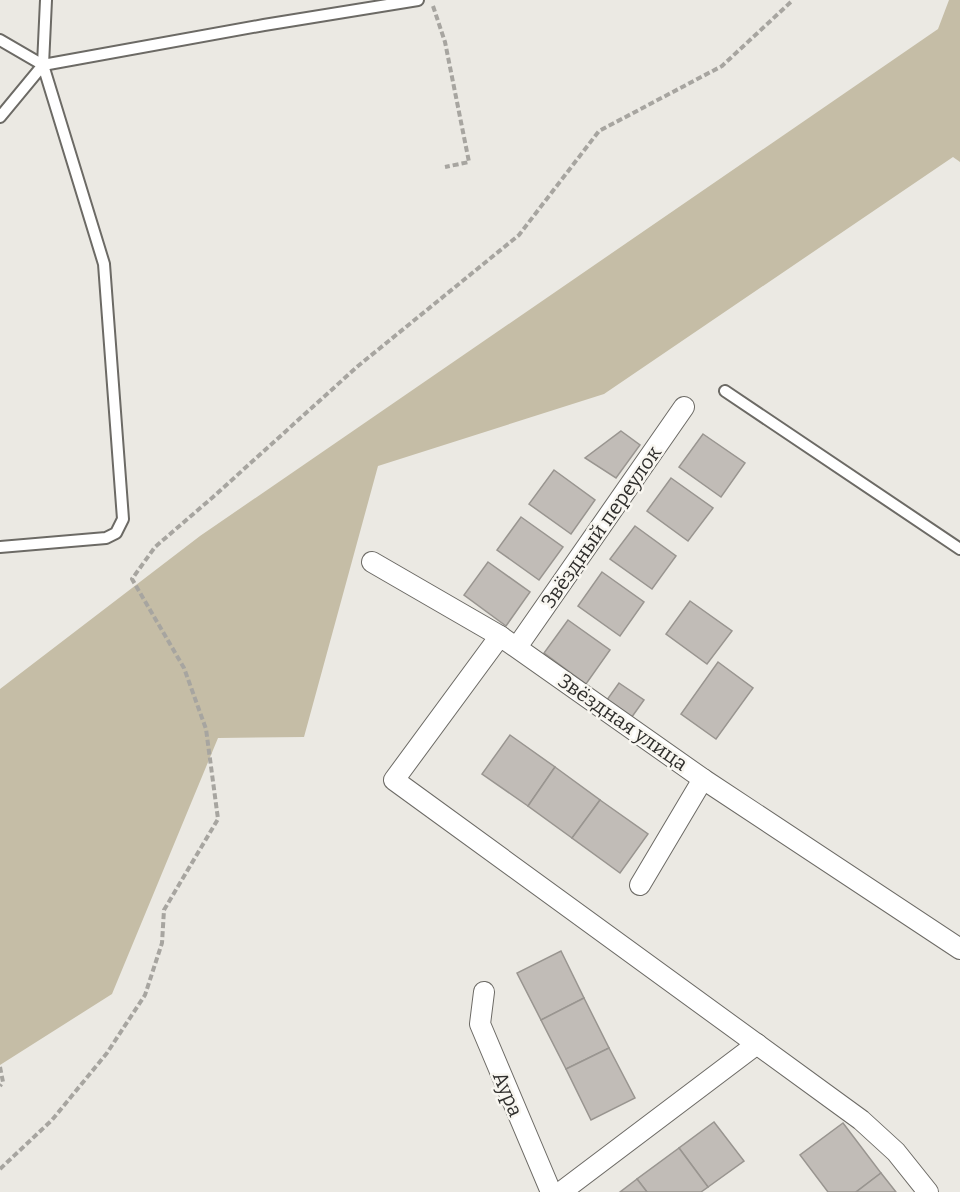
<svg xmlns="http://www.w3.org/2000/svg" width="960" height="1192" viewBox="0 0 960 1192" font-family="Bitter,serif">
	<style>
		.green { fill: #c5bda6 }
		.building { fill: #c1bcb7; stroke: #999590; stroke-width: 1.5 }
		.lines { fill: none; stroke-linecap: round; stroke-linejoin: round }
		.lane-casing { stroke: #6c6a65; stroke-width: 14 }
		.street-casing { stroke: #6c6a65; stroke-width: 22 }
		.path { stroke: #a7a5a0; stroke-width: 4; stroke-dasharray: 6 3; stroke-linecap: butt }
		.lane { stroke: #fff; stroke-width: 10 }
		.street { stroke: #fff; stroke-width: 20 }
		.labels { text-anchor: middle; stroke-width: 5; stroke-linejoin: round; paint-order: stroke }
		.street-label { font-size: 20px; fill: #2f2e2c; stroke: #f8f6f0 }
	</style>
	<rect width="100%" height="100%" fill="#ebe9e3"/>
	<path class="green" d="M 949,0 L 960,0 L 960,162 L 953,157 L 604,394 L 378,466 L 304,737 L 218,738 L 112,994 L 0,1065 L 0,689 L 200,536 L 938,29 Z"/>
	<g class="building">
		<path d="M 621,431 L 640,445 L 616,478 L 585,458 Z"/>
		<path d="M 703,434 L 745,463 L 721,497 L 679,467 Z"/>
		<path d="M 554,470 L 595,500 L 571,534 L 529,504 Z"/>
		<path d="M 671,478 L 713,508 L 688,541 L 647,511 Z"/>
		<path d="M 521,517 L 563,547 L 539,580 L 497,550 Z"/>
		<path d="M 635,526 L 676,556 L 652,589 L 610,559 Z"/>
		<path d="M 488,562 L 530,592 L 506,626 L 464,595 Z"/>
		<path d="M 602,572 L 644,602 L 620,636 L 578,606 Z"/>
		<path d="M 690,601 L 732,631 L 707,664 L 666,634 Z"/>
		<path d="M 568,620 L 610,650 L 586,684 L 544,653 Z"/>
		<path d="M 718,662 L 753,688 L 716,739 L 681,714 Z"/>
		<path d="M 619,683 L 644,700 L 629,721 L 604,704 Z"/>
		<path d="M 510,735 L 555,767 L 528,806 L 482,774 Z"/>
		<path d="M 555,767 L 600,800 L 572,838 L 528,806 Z"/>
		<path d="M 600,800 L 648,834 L 620,873 L 572,838 Z"/>
		<path d="M 561,951 L 584,998 L 541,1020 L 517,973 Z"/>
		<path d="M 584,998 L 609,1048 L 566,1069 L 541,1020 Z"/>
		<path d="M 609,1048 L 635,1098 L 591,1120 L 566,1069 Z"/>
		<path d="M 714,1122 L 744,1161 L 708,1187 L 679,1148 Z"/>
		<path d="M 843,1123 L 881,1173 L 856,1192 L 828,1192 L 800,1155 Z"/>
		<path d="M 679,1148 L 708,1187 L 701,1192 L 647,1192 L 637,1179 Z"/>
		<path d="M 881,1173 L 896,1192 L 856,1192 Z"/>
		<path d="M 637,1179 L 647,1192 L 620,1192 Z"/>
	</g>
	<g class="lines">
		<defs>
			<g id="lane">
				<path d="M 46,0 L 43,65 L 264,25 L 418,0"/>
				<path d="M 0,40 L 43,65 L 104,264 L 123,519 L 116,533 L 106,538 L 0,547"/>
				<path d="M 0,117 L 43,65"/>
				<path d="M 725,391 L 960,549"/>
			</g>
			<g id="street">
				<path d="M 372,562 L 500,636"/>
				<path d="M 517,647 L 684,407"/>
				<path d="M 703,779 L 960,949"/>
				<path d="M 640,885 L 703,779 L 500,636 L 394,780 L 861,1120 L 896,1152 L 928,1192"/>
				<path d="M 484,992 L 480,1024 L 551,1192"/>
				<path d="M 561,1192 L 757,1044"/>
			</g>
		</defs>
		<use href="#lane" class="lane-casing"/>
		<use href="#street" class="street-casing"/>
		<g class="path">
			<path d="M 433,6 L 445,42 L 469,162 L 445,167"/>
			<path d="M 0,1067 L 3,1082 L 0,1086"/>
			<path d="M 0,1169 L 52,1120 L 107,1053 L 145,995 L 162,943 L 164,910 L 218,819 L 206,729 L 184,668 L 132,579 L 155,547 L 213,497 L 358,366 L 519,235 L 599,131 L 722,66 L 793,0"/>
		</g>
		<use href="#lane" class="lane"/>
		<use href="#street" class="street"/>
	</g>
	<g class="labels">
		<g class="street-label">
			<text transform="translate(601 527) rotate(-55)" y="7">Звёздный переулок</text>
			<text transform="translate(623 722) rotate(35)" y="7">Звёздная улица</text>
			<text transform="translate(508 1094) rotate(67)" y="7">Аура</text>
		</g>
	</g>
</svg>
